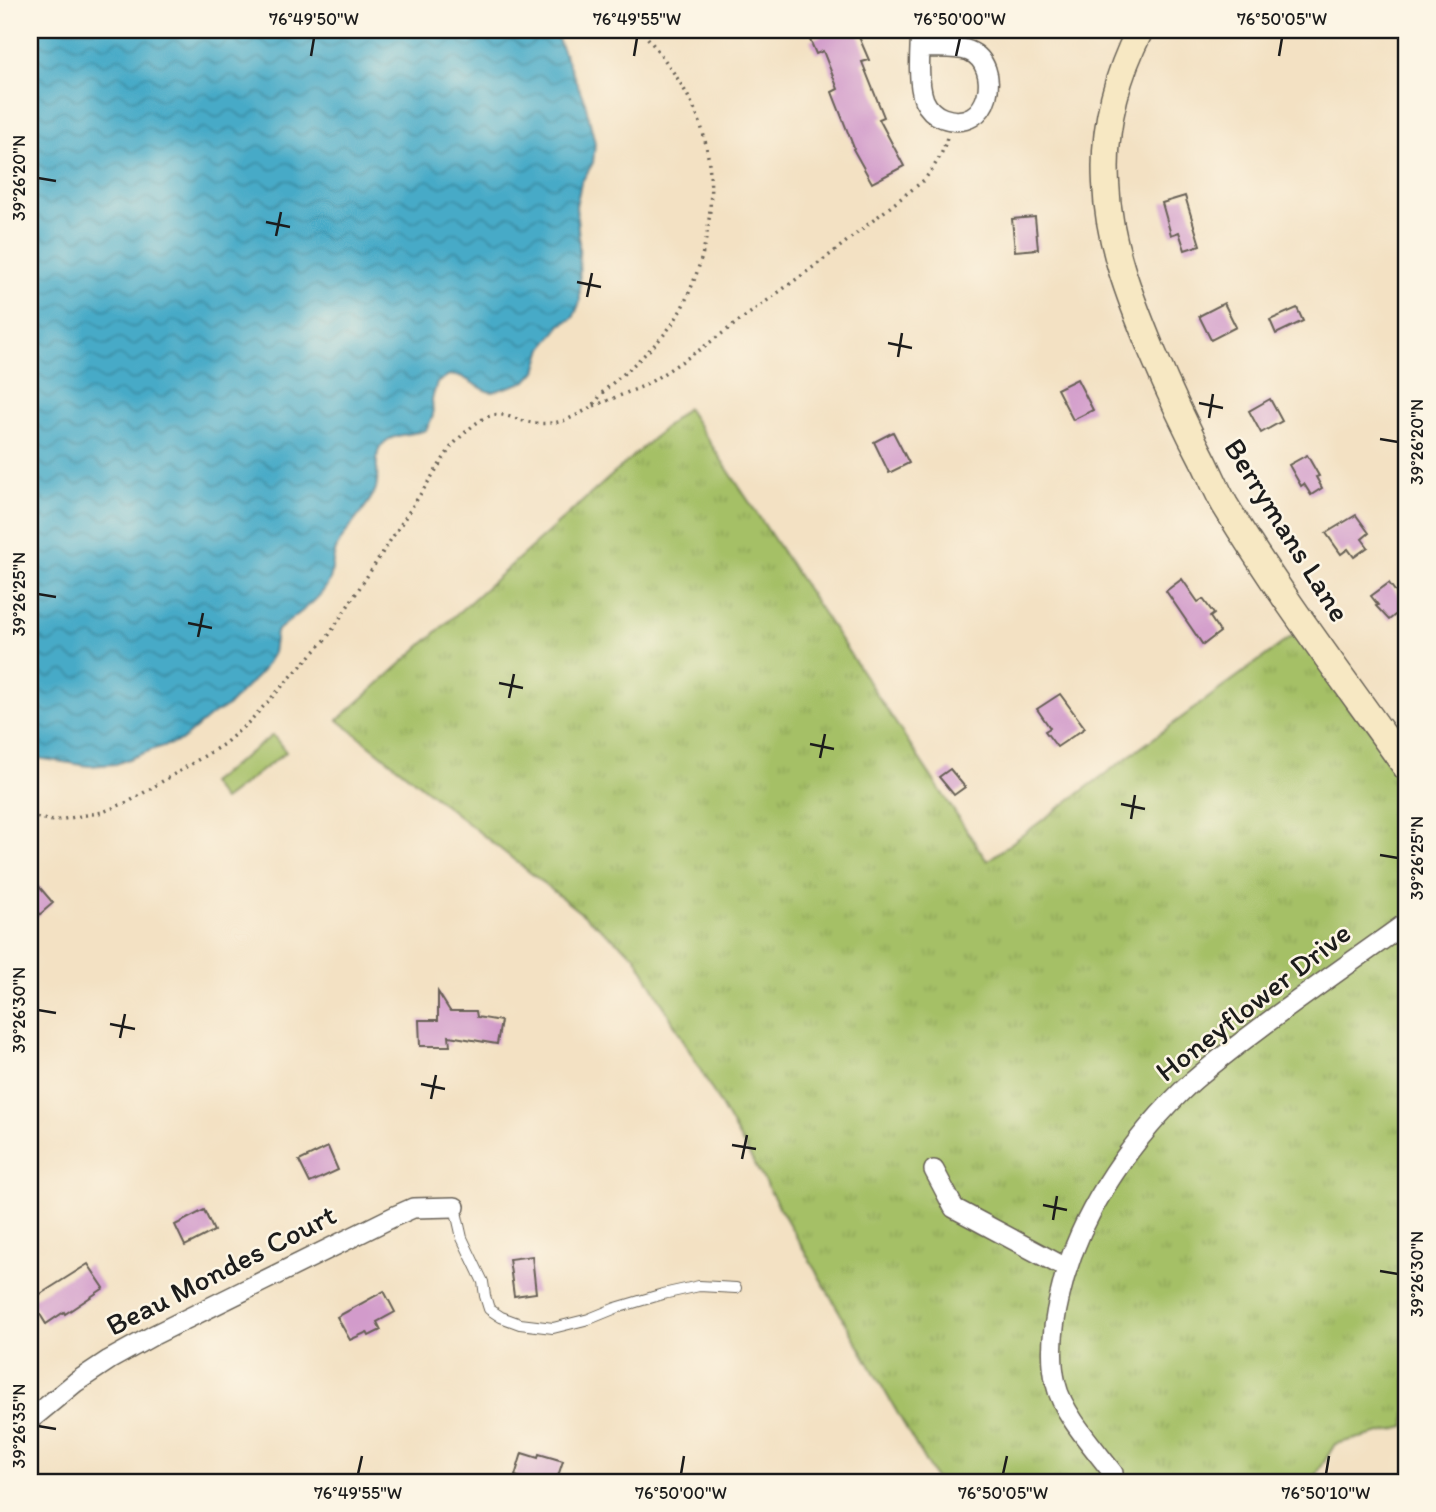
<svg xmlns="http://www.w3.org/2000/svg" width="1436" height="1512" viewBox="0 0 1436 1512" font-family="Itim,sans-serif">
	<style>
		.grass { fill: url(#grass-tufts); stroke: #606e41; stroke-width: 2 }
		.park { fill: #a5c066; stroke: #606e41; stroke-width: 2 }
		.water { fill: url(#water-waves); stroke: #326372; stroke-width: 2 }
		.building { fill: #d29bcb }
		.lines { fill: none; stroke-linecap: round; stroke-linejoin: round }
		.lane-casing { stroke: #676156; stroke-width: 12 }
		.street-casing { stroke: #676156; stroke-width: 22 }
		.secondary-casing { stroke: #676156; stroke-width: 29 }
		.path { stroke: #676156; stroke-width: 3.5; stroke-dasharray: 2 5; stroke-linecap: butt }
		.lane { stroke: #fff; stroke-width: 10 }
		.street { stroke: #fff; stroke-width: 19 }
		.secondary { stroke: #f7e8c3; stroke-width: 26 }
		.ticks { fill: none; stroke: #1c1c1c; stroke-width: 2.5 }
		.labels { text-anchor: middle; stroke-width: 5; stroke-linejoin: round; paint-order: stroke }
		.street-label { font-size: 30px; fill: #1c1c1c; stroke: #fcf5e5 }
		.neatline { fill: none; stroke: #1c1c1c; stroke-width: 2.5 }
		.ticks-label { font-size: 18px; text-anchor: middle; fill: #1c1c1c }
	</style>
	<defs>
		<pattern id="grass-tufts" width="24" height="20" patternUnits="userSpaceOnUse" patternTransform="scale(1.75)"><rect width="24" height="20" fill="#a5c066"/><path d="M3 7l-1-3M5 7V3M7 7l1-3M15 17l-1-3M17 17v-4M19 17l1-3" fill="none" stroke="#8da458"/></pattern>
		<pattern id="water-waves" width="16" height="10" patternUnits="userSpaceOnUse" patternTransform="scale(1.75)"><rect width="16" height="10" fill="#47aac7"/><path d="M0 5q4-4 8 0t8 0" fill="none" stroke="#3a8aa1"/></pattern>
	</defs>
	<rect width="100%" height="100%" fill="#fcf5e5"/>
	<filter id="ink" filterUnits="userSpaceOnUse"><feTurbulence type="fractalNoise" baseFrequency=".0143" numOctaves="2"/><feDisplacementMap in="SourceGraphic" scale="14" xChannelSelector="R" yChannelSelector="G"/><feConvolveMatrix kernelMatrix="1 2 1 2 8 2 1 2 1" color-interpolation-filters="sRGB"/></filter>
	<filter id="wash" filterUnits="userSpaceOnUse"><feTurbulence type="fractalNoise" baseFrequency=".00686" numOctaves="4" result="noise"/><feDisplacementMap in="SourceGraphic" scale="28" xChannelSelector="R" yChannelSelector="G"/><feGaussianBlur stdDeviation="1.57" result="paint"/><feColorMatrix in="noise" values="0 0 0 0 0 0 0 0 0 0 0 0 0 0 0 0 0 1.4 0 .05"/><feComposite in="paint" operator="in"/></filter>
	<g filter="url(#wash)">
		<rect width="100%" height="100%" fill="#f3e1c3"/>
		<path class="grass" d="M 687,408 L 987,861 L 1299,631 L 1406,778 L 1406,1427 L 1335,1444 L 1312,1482 L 937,1482 L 635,956 L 338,720 Z"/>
		<path class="park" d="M 273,735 L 286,752 L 223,800 L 210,783 Z"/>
		<path class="water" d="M 30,30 L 554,30 L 585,102 L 595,143 L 593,163 L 581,183 L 576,206 L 579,239 L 580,302 L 573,318 L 561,325 L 543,348 L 536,371 L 527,381 L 493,392 L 487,391 L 462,377 L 449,375 L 437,383 L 432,399 L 433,416 L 426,430 C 413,435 396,433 385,442 C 369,455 383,478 374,493 C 364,512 347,528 337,547 C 332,557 333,569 330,579 C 321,602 293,616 276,632 L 273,653 L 262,671 L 228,706 L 210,716 L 181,741 L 154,749 L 116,764 L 89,766 L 30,757 Z"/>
		<g id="blocks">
			<g class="building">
				<path d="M 836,30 L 856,30 L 869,60 L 862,62 L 884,117 L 879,119 L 904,166 L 872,183 L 853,149 L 854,148 L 832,92 L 838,89 L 823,51 L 816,54 L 810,40 Z"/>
				<path d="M 1185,196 L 1200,245 L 1185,250 L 1179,232 L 1171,235 L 1162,203 Z"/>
				<path d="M 1035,217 L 1038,249 L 1015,251 L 1012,219 Z"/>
				<path d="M 1224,303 L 1236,327 L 1211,340 L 1199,316 Z"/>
				<path d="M 1297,308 L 1303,321 L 1276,334 L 1270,320 Z"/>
				<path d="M 1077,379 L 1093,410 L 1073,420 L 1057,389 Z"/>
				<path d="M 1270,399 L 1282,421 L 1261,433 L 1249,411 Z"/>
				<path d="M 893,432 L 909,463 L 889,473 L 874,442 Z"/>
				<path d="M 1307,455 L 1319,476 L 1316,477 L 1322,488 L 1311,495 L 1304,484 L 1301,486 L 1289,465 Z"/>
				<path d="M 1356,515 L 1369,533 L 1362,539 L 1368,547 L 1354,557 L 1348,549 L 1341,554 L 1326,533 Z"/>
				<path d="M 1182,579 L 1198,602 L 1203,599 L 1214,614 L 1210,617 L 1220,632 L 1203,645 L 1166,591 Z"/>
				<path d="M 1389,583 L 1406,606 L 1389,620 L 1376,606 L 1378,605 L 1371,596 Z"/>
				<path d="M 1060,694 L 1085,728 L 1057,747 L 1045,731 L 1050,728 L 1037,709 Z"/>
				<path d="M 950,769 L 965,787 L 954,795 L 939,777 Z"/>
				<path d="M 30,876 L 53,903 L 30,923 Z"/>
				<path d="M 438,992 L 450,1011 L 476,1011 L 477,1017 L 501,1021 L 497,1044 L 449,1036 L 450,1046 L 420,1046 L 419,1020 L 438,1020 Z"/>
				<path d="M 328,1147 L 338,1170 L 310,1183 L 299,1161 Z"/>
				<path d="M 204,1210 L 214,1231 L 185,1246 L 175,1225 Z"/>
				<path d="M 532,1256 L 536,1293 L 514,1296 L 509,1259 Z"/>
				<path d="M 88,1264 L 104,1288 L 65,1314 L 64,1312 L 46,1324 L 31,1300 Z"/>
				<path d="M 384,1291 L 395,1312 L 377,1322 L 381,1330 L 369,1336 L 367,1332 L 350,1340 L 337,1317 Z"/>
				<path d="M 522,1453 L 538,1458 L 539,1454 L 563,1461 L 556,1482 L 535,1482 L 515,1476 Z"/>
			</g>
		</g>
	</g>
	<g filter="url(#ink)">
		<use href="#blocks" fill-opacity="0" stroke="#676156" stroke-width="2"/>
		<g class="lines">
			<defs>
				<path id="lane" d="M 455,1207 L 462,1238 L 483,1282 L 485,1296 L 489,1309 L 501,1317 L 520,1324 L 553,1328 L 589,1319 L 616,1308 L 663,1294 L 699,1286 L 736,1288"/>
				<g id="street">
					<path d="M 920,48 C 935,48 955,46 969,51 C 1003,65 991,135 943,118 C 935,115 928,109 924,100 C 917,81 920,50 921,30"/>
					<path d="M 934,1170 L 954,1208 L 1066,1268"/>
					<path d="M 30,1420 L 76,1382 L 109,1360 L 154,1335 L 395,1216 L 413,1208 L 455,1207"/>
					<path d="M 1113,1473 C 1095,1449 1062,1413 1056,1384 C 1049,1355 1053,1324 1060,1295 C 1077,1218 1126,1147 1181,1092 C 1207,1067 1239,1044 1268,1022 C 1314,988 1360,956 1406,923"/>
				</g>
				<path id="secondary" d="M 1140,30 C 1116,77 1103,130 1106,183 C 1108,242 1130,298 1152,351 C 1168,389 1185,426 1204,462 C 1211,476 1217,491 1225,505 C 1280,596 1345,681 1406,767"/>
			</defs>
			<use href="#lane" class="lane-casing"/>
			<use href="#street" class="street-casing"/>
			<use href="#secondary" class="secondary-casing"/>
			<g class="path">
				<path d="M 594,406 L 646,385 L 698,351 L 827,257 L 924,180 C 935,166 943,154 947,137"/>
				<path d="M 30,816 L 53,821 L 103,812 L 130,801 L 224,744 L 250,721 L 327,638 L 451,447 C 462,435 477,419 493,415 C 504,413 515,419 524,421 C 538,425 553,424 566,420 C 575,416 588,410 594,404 C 598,400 600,395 604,391 C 611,384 620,377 628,370 C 646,353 666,336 678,315 C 709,259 720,191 702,129 C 692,95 664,57 641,30"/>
			</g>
			<use href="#lane" class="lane"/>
			<use href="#street" class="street"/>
			<use href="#secondary" class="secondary"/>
		</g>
	</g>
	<path class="ticks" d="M 311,56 L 314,38M 634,56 L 637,38M 956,56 L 960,38M 1279,56 L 1282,38M 38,178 L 56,181M 266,222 L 290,227M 276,236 L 281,212M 577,282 L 601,287M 587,297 L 592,273M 888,343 L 912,348M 898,357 L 902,333M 1199,403 L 1223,408M 1209,418 L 1213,394M 1380,439 L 1398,442M 38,594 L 56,597M 188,623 L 212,628M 198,637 L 203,613M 499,683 L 523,688M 509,698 L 514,674M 810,744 L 834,749M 820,758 L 825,734M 1121,804 L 1145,809M 1131,819 L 1135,795M 1380,855 L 1398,858M 38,1010 L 56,1013M 110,1024 L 135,1029M 120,1038 L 125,1014M 421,1084 L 445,1089M 431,1099 L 436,1075M 732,1145 L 756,1149M 742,1159 L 747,1135M 1043,1205 L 1067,1210M 1053,1220 L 1057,1196M 1380,1271 L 1398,1274M 38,1426 L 56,1429M 358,1474 L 362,1456M 681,1474 L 684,1456M 1003,1474 L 1007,1456M 1326,1474 L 1329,1456"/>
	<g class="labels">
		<g class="street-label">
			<text transform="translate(1287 530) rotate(58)" y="10">Berrymans Lane</text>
			<text transform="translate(1253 1002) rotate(-38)" y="10">Honeyflower Drive</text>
			<text transform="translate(221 1270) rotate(-27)" y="10">Beau Mondes Court</text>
		</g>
	</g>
	<rect width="1436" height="1512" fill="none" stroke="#fcf5e5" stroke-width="77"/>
	<rect x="38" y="38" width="1360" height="1436" class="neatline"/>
	<g class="ticks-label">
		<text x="314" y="25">76°49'50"W</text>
		<text x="637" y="25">76°49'55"W</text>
		<text x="960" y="25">76°50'00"W</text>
		<text x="1282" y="25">76°50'05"W</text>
		<text transform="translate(19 178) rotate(-90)" y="6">39°26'20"N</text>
		<text transform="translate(1417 442) rotate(-90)" y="6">39°26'20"N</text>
		<text transform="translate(19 594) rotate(-90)" y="6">39°26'25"N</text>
		<text transform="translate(1417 858) rotate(-90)" y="6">39°26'25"N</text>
		<text transform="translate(19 1010) rotate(-90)" y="6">39°26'30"N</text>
		<text transform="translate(1417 1274) rotate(-90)" y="6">39°26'30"N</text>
		<text transform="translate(19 1426) rotate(-90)" y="6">39°26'35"N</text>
		<text x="358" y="1499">76°49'55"W</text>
		<text x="681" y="1499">76°50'00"W</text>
		<text x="1003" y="1499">76°50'05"W</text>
		<text x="1326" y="1499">76°50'10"W</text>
	</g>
</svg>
